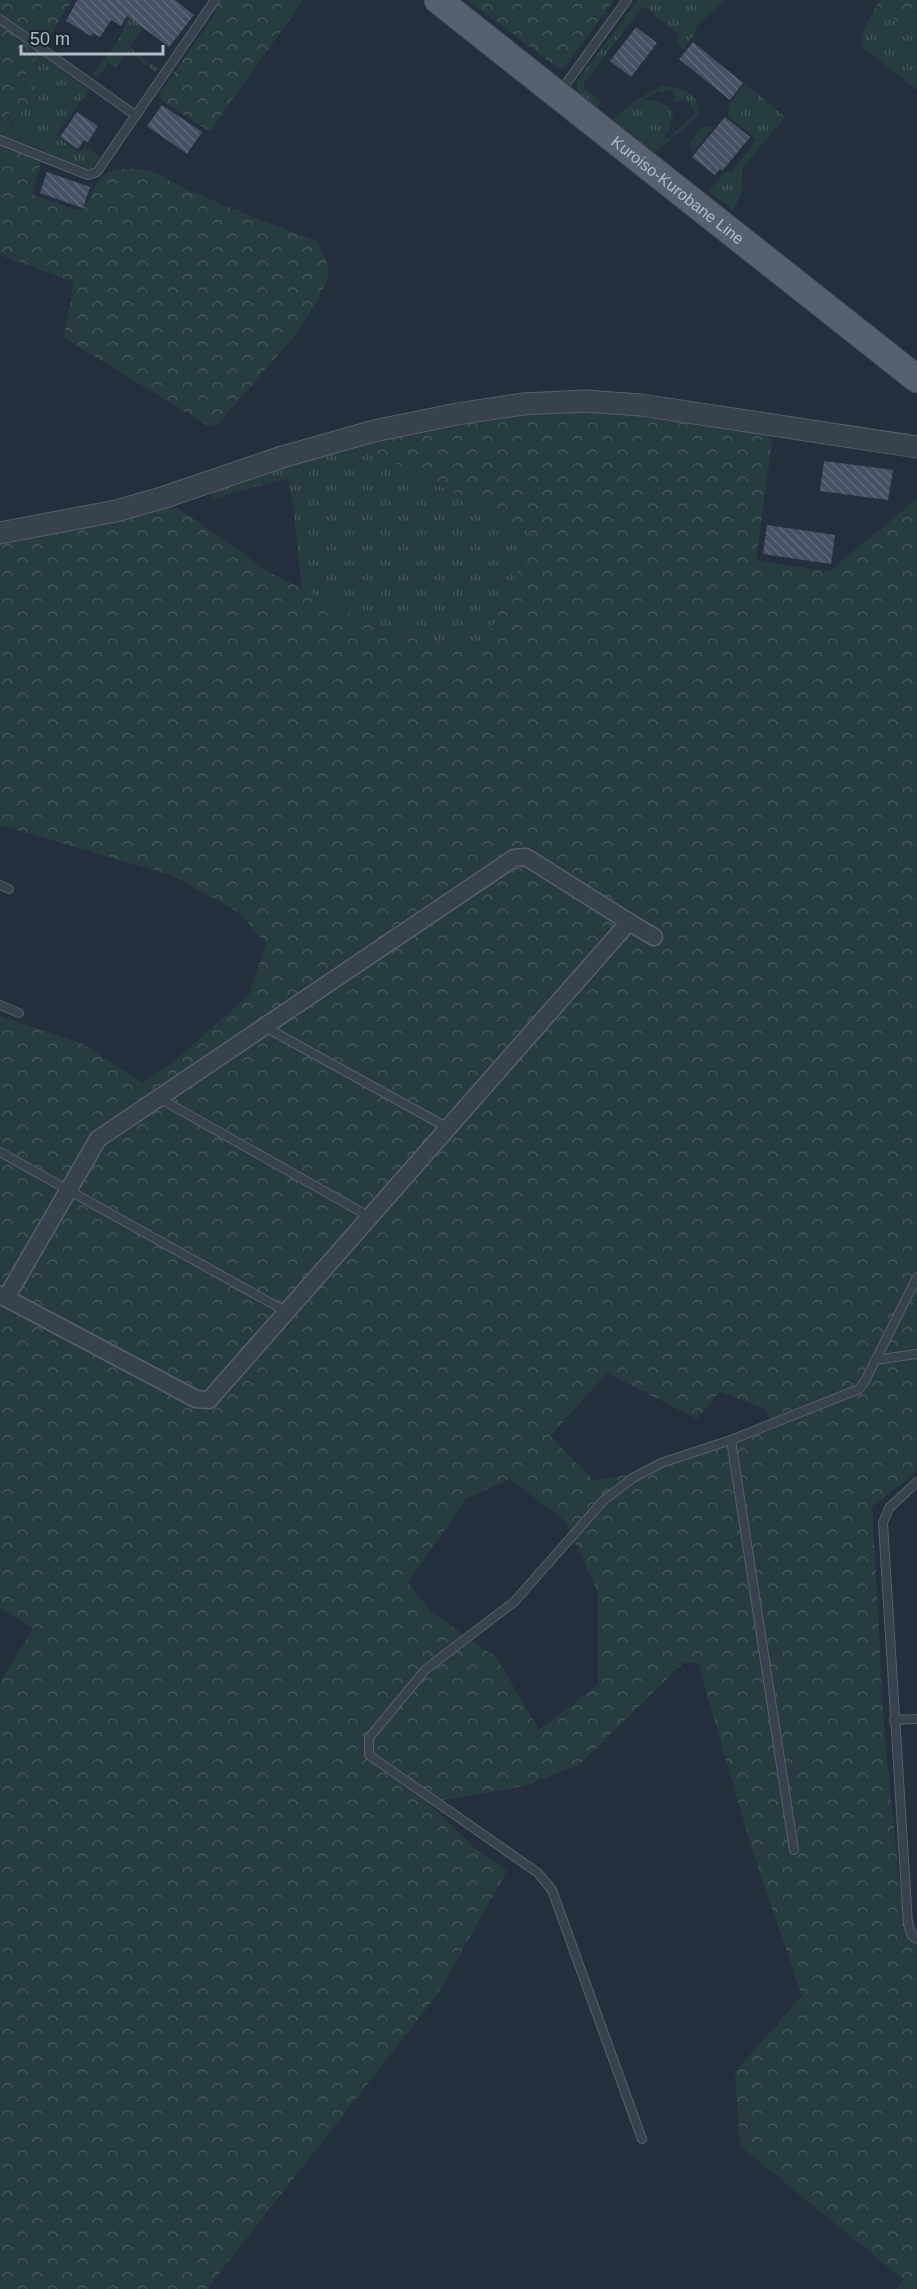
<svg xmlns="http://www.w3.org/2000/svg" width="917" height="2289" viewBox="0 0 917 2289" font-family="Arial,sans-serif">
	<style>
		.grass { fill: url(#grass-tufts); fill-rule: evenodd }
		.forest { fill: url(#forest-crowns); fill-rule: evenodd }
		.building { fill: url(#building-back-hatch) }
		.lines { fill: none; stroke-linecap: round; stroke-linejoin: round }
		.service-casing { stroke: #565f6c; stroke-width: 10 }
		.minor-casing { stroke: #565f6c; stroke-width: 19 }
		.tertiary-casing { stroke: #565f6c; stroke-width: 23 }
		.primary-casing { stroke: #414a57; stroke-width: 29 }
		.service { stroke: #38414e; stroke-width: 8 }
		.minor { stroke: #38414e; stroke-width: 16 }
		.tertiary { stroke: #38414e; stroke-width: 21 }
		.primary { stroke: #56606e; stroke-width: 27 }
		.labels { text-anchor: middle; stroke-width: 6; stroke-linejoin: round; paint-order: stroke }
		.street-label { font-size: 16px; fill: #b4bcc9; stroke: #1d2633 }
	</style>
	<defs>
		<pattern id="grass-tufts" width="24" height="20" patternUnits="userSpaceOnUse" patternTransform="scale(1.5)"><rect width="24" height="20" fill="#263c3f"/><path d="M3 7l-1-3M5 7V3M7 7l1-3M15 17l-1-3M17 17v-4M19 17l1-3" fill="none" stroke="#435659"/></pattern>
		<pattern id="forest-crowns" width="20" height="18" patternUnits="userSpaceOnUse" patternTransform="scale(1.5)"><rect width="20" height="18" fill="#263c3f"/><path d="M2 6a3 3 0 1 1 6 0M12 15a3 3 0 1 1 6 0" fill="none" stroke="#435659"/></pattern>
		<pattern id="building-back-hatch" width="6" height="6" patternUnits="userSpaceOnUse" patternTransform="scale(1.5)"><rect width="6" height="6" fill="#455162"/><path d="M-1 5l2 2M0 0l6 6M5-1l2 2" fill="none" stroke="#5d6877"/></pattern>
	</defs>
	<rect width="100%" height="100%" fill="#242f3e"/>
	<g class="grass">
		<path d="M 638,0 L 724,0 L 696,27 L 695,33 L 683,49 L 677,43 L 678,34 L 643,6 L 584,83 L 584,88 L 601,102 L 597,107 L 577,91 L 577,81 Z"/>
		<path d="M 877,5 L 917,38 L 917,90 L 861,46 L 862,33 Z"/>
		<path d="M 160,7 L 130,45 L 134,51 L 157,68 L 157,73 L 128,51 L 116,67 L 108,63 L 98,78 L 93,74 C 104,59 129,32 127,14 Z"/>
		<path d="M 38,52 L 89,90 L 56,135 L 79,153 L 86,146 L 100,157 L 93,167 L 86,170 C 66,162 10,141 10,115 C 10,100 30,66 38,52 Z"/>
		<path d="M 746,84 L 785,117 L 741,170 C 744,185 742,196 733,210 L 709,191 L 726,171 L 731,173 L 757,140 L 728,116 L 729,104 Z"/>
		<path d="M 662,86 C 679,85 705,97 698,116 L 655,153 L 613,119 L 638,99 ZM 666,90 L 673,90 L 674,102 L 684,100 L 690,103 L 695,114 L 667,139 L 664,136 L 668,132 L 673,113 C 664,100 657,101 643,100 L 658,91 L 663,93 Z"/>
		<path d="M 705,126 L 713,128 L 693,152 L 690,144 L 695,135 Z"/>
		<path d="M 361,446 L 535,535 L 482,651 L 384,630 L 302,589 L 293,504 L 287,478 L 212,499 L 212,493 L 278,469 Z"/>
	</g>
	<g class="forest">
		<path d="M 0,0 L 72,0 L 24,77 L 36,88 L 40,102 L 36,107 C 27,109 21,105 12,106 L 9,114 L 11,126 L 43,153 L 33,192 L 34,195 L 79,211 C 93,200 92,180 110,172 C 120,167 139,168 151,171 C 163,175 175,185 188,190 C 230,208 273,225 317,241 L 326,260 L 329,275 L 318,300 L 297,333 L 218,424 L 210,427 L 69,341 L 64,336 L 74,282 L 0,255 Z"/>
		<path d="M 212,0 L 303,0 L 211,130 L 207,130 L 160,99 L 160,93 L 215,14 Z"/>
		<path d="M 468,0 L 614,0 L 565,67 L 559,69 Z"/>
		<path d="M 880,0 L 917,0 L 917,38 L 877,5 Z"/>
		<path d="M 586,408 L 667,418 L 768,436 L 772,442 L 756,561 L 829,571 L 917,499 L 917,1471 L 872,1507 L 885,1741 L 900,1888 L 917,1930 L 917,2289 L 897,2289 L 904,2280 L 740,2146 L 735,2072 L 802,1996 L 752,1850 L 698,1663 L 683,1663 L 579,1765 L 524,1786 L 428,1803 L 473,1847 L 507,1871 L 437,1995 L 207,2289 L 0,2289 L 0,1682 L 33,1629 L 0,1608 L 0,1016 L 81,1043 L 143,1083 L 177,1059 L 249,995 L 266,944 L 240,913 L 173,876 L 0,825 L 0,540 L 170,507 L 180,509 L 269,572 L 384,630 L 481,651 L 535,535 L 361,446 L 467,420 ZM 607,1373 L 697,1419 L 719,1392 L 765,1408 L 775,1429 L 654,1470 L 594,1481 L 550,1436 ZM 510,1479 L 565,1521 L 598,1592 L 598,1685 L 539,1730 L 496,1657 L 431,1612 L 408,1582 L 466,1499 Z"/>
	</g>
	<g class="building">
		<path d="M 77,0 L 175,0 L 194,15 L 169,47 L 127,16 L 121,26 L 111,20 L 100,37 L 93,33 L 91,36 L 66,21 Z"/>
		<path d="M 636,27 L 657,43 L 631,77 L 610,61 Z"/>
		<path d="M 693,42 L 743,83 L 730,100 L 679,59 Z"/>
		<path d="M 162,105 L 202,132 L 187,154 L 147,126 Z"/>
		<path d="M 77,112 L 98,126 L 88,142 L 84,140 L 78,149 L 60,137 Z"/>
		<path d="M 725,117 L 750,137 L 722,171 L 720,169 L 715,175 L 692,157 Z"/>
		<path d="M 47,172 L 90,187 L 83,208 L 40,193 Z"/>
		<path d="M 824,461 L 893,470 L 888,500 L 820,491 Z"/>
		<path d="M 767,525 L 835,535 L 831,564 L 763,554 Z"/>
	</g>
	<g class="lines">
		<defs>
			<g id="service">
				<path d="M 0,19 L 135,115"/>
				<path d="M 560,92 L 627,0"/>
				<path d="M 0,140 L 88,175 L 97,172 L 215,0"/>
				<path d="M 0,885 L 9,889"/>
				<path d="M 0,1005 L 19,1013"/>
				<path d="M 265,1027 L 448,1128"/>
				<path d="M 159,1098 L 370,1217"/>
				<path d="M 0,1152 L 287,1312"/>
				<path d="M 875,1360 L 917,1354"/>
				<path d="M 917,1482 L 889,1508 L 883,1523 L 908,1924 L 912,1936 L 917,1939"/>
				<path d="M 894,1720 L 917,1719"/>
				<path d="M 794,1850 L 731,1440 L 859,1389 L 865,1381 L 917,1277"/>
				<path d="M 642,2139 L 552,1890 L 538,1873 L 369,1755 L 369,1738 L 426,1669 L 514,1602 L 604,1500 L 633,1478 L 661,1463 L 731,1440"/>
			</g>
			<g id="minor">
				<path d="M 629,922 L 654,937"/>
				<path d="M 0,1295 L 6,1298 L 196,1399 L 209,1400 L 629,922 L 526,857 L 514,858 L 98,1139 L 6,1298"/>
			</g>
			<path id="tertiary" d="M 0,533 L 116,511 L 165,497 L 282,457 L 374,431 L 457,414 L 523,404 L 585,401 L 641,405 L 917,447"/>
			<g id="primary">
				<path id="s1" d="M 438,0 L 917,379"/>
			</g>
		</defs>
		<use href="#service" class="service-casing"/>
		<use href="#minor" class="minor-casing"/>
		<use href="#tertiary" class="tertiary-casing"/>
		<use href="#primary" class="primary-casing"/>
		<use href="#service" class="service"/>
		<use href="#minor" class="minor"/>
		<use href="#tertiary" class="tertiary"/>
		<use href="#primary" class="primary"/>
	</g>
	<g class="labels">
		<g class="street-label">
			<text dy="6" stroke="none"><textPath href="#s1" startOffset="306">Kuroiso-Kurobane Line</textPath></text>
		</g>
	</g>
	<path d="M21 45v9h142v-9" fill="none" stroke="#b4bcc9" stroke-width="3"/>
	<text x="30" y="45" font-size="18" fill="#b4bcc9" stroke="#1d2633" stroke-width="4.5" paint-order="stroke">50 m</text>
</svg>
